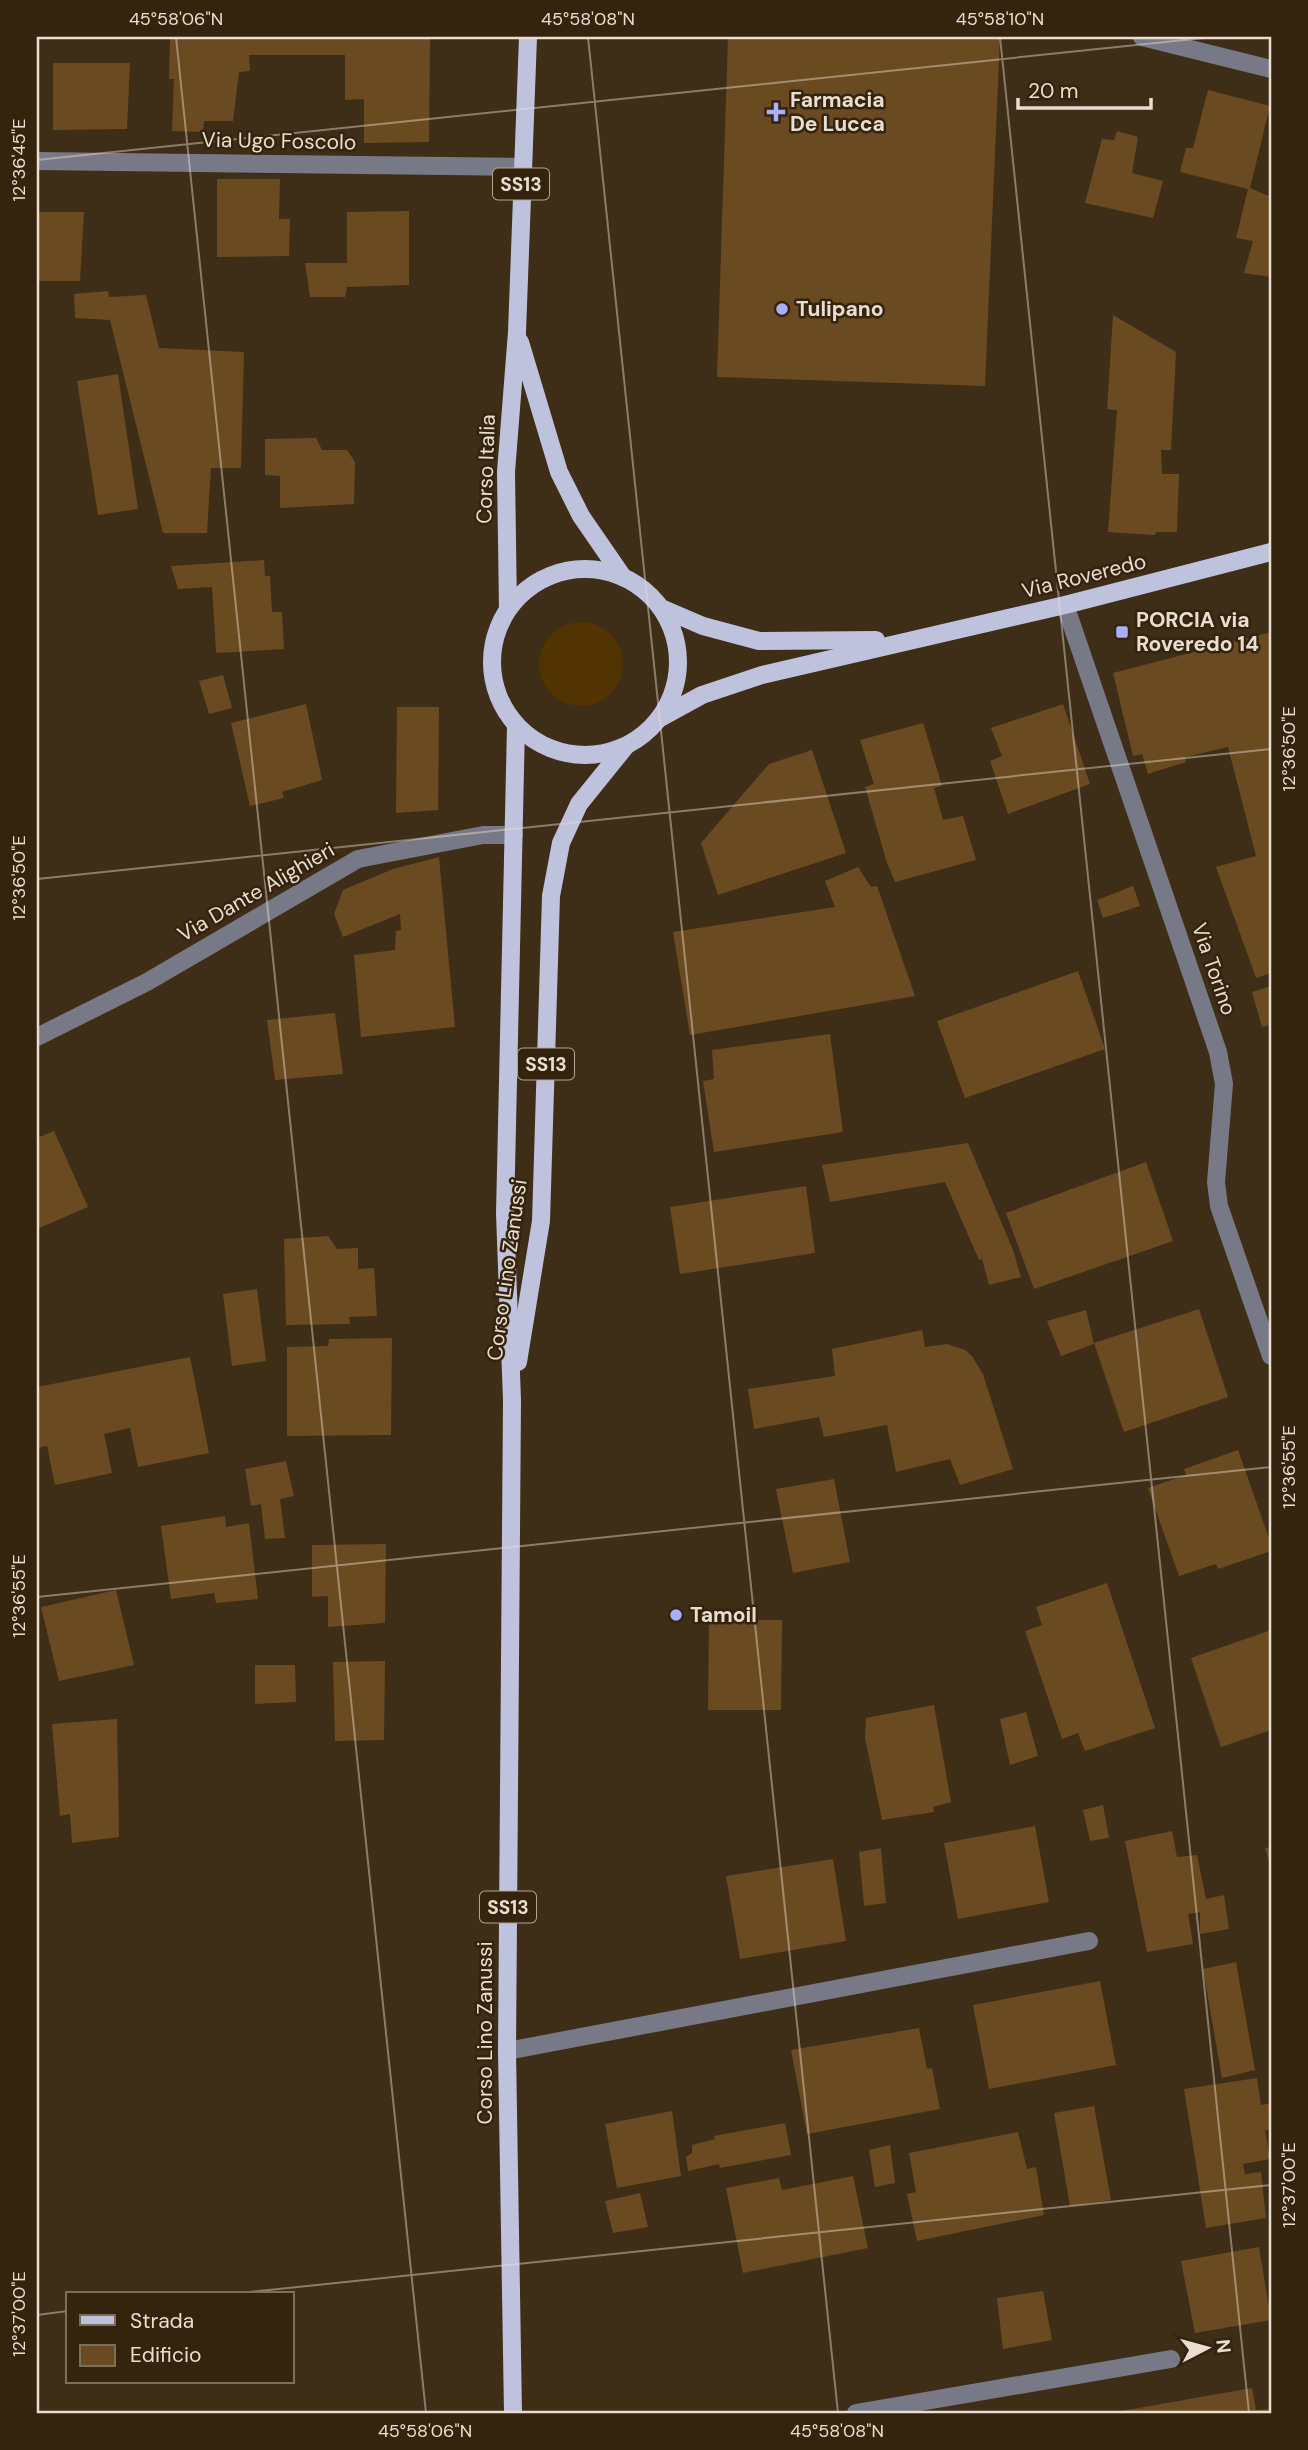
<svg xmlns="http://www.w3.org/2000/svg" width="1308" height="2450" viewBox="0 0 1308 2450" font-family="'DM Sans',sans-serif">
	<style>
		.green { fill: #523403 }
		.building { fill: #6a4b21 }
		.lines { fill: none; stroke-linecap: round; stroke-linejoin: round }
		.minor { stroke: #787986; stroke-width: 18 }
		.major { stroke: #bfc2dc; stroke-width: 18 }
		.ticks { fill: none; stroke: #e9ded1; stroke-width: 2; stroke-opacity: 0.45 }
		.poi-dot { fill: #aaaffb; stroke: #34230d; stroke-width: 2.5 }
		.labels { text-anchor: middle; stroke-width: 5; stroke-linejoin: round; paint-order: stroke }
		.shield { fill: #34230d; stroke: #b3a696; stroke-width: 2 }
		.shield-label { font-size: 19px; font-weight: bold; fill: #e9ded1 }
		.poi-label { font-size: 21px; font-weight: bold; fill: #e9ded1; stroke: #34230d; text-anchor: start }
		.street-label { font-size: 21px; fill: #e9ded1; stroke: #34230d }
		.neatline { fill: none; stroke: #e9ded1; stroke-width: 2.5 }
		.ticks-label { font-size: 18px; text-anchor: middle; fill: #e9ded1 }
	</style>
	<rect width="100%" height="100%" fill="#3e2d17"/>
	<circle class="green" cx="581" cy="664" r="42"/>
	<g class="building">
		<path d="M 170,37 L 430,37 L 429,142 L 364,143 L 364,99 L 345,100 L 345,55 L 249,55 L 250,71 L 239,72 L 233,121 L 204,121 L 203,132 L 172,131 L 174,79 L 169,79 Z"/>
		<path d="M 728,37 L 1000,37 L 985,386 L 717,377 Z"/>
		<path d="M 53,63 L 130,63 L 127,129 L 53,130 Z"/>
		<path d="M 1208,90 L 1270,106 L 1250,188 L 1271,197 L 1271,277 L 1244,273 L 1253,241 L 1236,238 L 1248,189 L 1180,172 L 1186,148 L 1193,148 Z"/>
		<path d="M 1117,131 L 1138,137 L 1132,173 L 1163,181 L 1153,218 L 1085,203 L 1102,139 L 1114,140 Z"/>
		<path d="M 217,179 L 280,179 L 279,219 L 290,219 L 289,256 L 217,257 Z"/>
		<path d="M 409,211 L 409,285 L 347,287 L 345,297 L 310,297 L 305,263 L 347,263 L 347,212 Z"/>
		<path d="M 37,212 L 84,212 L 80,281 L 37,281 Z"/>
		<path d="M 108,291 L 109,297 L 146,295 L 159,348 L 244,352 L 241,468 L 211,468 L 207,533 L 163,533 L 110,320 L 75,318 L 74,294 Z"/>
		<path d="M 1113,315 L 1176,352 L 1171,450 L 1161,450 L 1162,474 L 1179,474 L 1177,532 L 1156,532 L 1155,535 L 1108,532 L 1117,410 L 1107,409 Z"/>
		<path d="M 118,374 L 138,509 L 98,515 L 77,381 Z"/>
		<path d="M 316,438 L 322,450 L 347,450 L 355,462 L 354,504 L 280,508 L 280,476 L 265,475 L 265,439 Z"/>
		<path d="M 264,560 L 265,576 L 270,576 L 272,612 L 282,612 L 284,649 L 216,653 L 212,587 L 178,589 L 171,566 Z"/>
		<path d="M 1271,632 L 1271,973 L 1256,978 L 1216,867 L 1256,856 L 1228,747 L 1185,757 L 1186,762 L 1148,774 L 1142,754 L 1133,756 L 1113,673 Z"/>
		<path d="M 223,675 L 232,708 L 209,714 L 199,681 Z"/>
		<path d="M 306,704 L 322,780 L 282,792 L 284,798 L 250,806 L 231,723 Z"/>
		<path d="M 1063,704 L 1090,784 L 1008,814 L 990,761 L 1002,756 L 991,728 Z"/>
		<path d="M 397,707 L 439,707 L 438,810 L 396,813 Z"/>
		<path d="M 923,723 L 942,786 L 934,788 L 943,820 L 963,816 L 976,860 L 895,882 L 887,863 L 865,787 L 874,784 L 860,740 Z"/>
		<path d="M 812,750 L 846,853 L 718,895 L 701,843 L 769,764 Z"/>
		<path d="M 439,857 L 455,1027 L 361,1037 L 354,955 L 395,950 L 396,931 L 401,930 L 400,914 L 343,937 L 334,914 L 343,890 L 393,869 Z"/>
		<path d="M 858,867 L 871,887 L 877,886 L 915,996 L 690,1035 L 673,932 L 835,907 L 825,881 Z"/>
		<path d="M 1133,886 L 1140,906 L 1103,918 L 1097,900 Z"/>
		<path d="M 1078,971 L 1105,1049 L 965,1098 L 937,1021 Z"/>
		<path d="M 1271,986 L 1271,1025 L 1262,1027 L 1252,992 Z"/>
		<path d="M 335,1013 L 343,1074 L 275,1080 L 267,1020 Z"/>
		<path d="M 830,1034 L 843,1132 L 714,1152 L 703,1081 L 714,1079 L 712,1050 Z"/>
		<path d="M 54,1131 L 88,1207 L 37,1229 L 37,1138 Z"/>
		<path d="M 968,1143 L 1013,1250 L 1021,1277 L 989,1285 L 982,1259 L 979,1260 L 945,1182 L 830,1202 L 822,1165 Z"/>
		<path d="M 1146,1162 L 1173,1241 L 1034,1289 L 1006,1213 Z"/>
		<path d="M 806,1186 L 815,1253 L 680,1274 L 670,1207 Z"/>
		<path d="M 328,1236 L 337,1249 L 358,1248 L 358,1269 L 374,1268 L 377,1316 L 349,1317 L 350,1324 L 286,1325 L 284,1239 Z"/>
		<path d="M 257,1289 L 266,1361 L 232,1366 L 223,1294 Z"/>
		<path d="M 1199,1309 L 1228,1397 L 1124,1432 L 1094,1343 Z"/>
		<path d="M 1086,1310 L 1094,1344 L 1061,1356 L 1047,1321 Z"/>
		<path d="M 922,1330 L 925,1347 L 947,1344 L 965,1350 L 972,1356 L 983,1374 L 1013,1469 L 960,1485 L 950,1459 L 896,1472 L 887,1425 L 824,1437 L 819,1417 L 754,1429 L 748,1389 L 835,1376 L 832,1349 Z"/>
		<path d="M 392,1338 L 391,1435 L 287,1436 L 287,1347 L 328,1346 L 329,1339 Z"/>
		<path d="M 190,1357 L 209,1453 L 138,1467 L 130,1428 L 104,1434 L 112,1473 L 55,1485 L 47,1446 L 37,1448 L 37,1387 Z"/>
		<path d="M 1238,1450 L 1271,1544 L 1271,1551 L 1218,1569 L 1216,1564 L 1179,1576 L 1148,1488 L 1186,1475 L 1184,1469 Z"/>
		<path d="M 286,1461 L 294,1496 L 280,1499 L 285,1538 L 265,1539 L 261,1504 L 251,1506 L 245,1469 Z"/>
		<path d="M 834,1479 L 850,1562 L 793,1573 L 776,1489 Z"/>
		<path d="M 225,1516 L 226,1527 L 249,1523 L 258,1599 L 216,1603 L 214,1593 L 171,1599 L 161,1526 Z"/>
		<path d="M 386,1544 L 385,1623 L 328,1627 L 328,1596 L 312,1597 L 312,1545 Z"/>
		<path d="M 1107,1583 L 1155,1728 L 1085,1751 L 1078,1733 L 1062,1739 L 1025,1631 L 1042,1625 L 1036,1607 Z"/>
		<path d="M 116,1590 L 134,1665 L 59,1681 L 41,1607 Z"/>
		<path d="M 709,1620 L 782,1620 L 781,1710 L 708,1710 Z"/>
		<path d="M 1271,1630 L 1271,1730 L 1221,1747 L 1191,1658 Z"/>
		<path d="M 385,1661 L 384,1740 L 335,1741 L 333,1662 Z"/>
		<path d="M 255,1665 L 295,1665 L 296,1702 L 255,1704 Z"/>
		<path d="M 934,1705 L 951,1802 L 933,1807 L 934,1812 L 882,1820 L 865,1738 L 866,1718 Z"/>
		<path d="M 1026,1712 L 1038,1756 L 1010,1765 L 1000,1719 Z"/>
		<path d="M 117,1719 L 119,1837 L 72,1843 L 70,1814 L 60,1816 L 52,1724 Z"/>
		<path d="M 1103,1805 L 1109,1838 L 1090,1841 L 1083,1810 Z"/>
		<path d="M 1035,1826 L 1049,1902 L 958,1919 L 944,1843 Z"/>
		<path d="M 1172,1831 L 1177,1857 L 1197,1855 L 1206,1899 L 1224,1895 L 1229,1929 L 1200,1934 L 1200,1912 L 1188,1914 L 1193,1944 L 1147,1952 L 1125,1841 Z"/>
		<path d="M 1271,1847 L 1271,1868 L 1265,1848 Z"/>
		<path d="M 881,1848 L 886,1903 L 864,1906 L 859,1852 Z"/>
		<path d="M 833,1859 L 846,1941 L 740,1959 L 726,1876 Z"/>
		<path d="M 1236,1962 L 1255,2070 L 1222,2078 L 1203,1969 Z"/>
		<path d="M 1100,1981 L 1116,2065 L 989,2089 L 973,2005 Z"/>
		<path d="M 919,2028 L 927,2069 L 932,2068 L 940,2109 L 807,2134 L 791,2050 Z"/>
		<path d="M 1257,2078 L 1261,2105 L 1271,2103 L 1271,2130 L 1265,2130 L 1270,2159 L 1243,2164 L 1245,2174 L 1261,2172 L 1266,2218 L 1206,2228 L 1184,2089 Z"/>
		<path d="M 1094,2106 L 1111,2200 L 1070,2206 L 1054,2113 Z"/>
		<path d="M 672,2111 L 681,2176 L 617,2188 L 605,2124 Z"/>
		<path d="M 785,2123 L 791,2155 L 720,2168 L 719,2164 L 688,2171 L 686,2157 L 692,2153 L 692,2145 L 715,2139 L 714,2136 Z"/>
		<path d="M 1018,2132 L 1027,2169 L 1036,2167 L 1044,2215 L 917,2241 L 907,2194 L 916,2192 L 909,2153 Z"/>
		<path d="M 890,2145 L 895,2183 L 875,2187 L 869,2150 Z"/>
		<path d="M 853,2176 L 868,2248 L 743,2273 L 726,2188 L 779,2178 L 782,2190 Z"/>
		<path d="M 640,2193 L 648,2227 L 613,2233 L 605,2201 Z"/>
		<path d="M 1259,2247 L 1271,2320 L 1195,2333 L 1181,2261 Z"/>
		<path d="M 1043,2291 L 1052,2340 L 1003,2349 L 997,2298 Z"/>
		<path d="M 1252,2388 L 1256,2410 L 1271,2409 L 1271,2413 L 1110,2413 Z"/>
	</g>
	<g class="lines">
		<g class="minor">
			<path d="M 1142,37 L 1271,69"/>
			<path d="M 37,161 L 521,167"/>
			<path d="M 1065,605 L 1218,1052 L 1224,1084 L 1216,1182 L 1219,1206 L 1271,1356"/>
			<path d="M 37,1037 L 147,982 L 358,859 L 483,835 L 514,835"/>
			<path d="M 507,2051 L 1089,1941"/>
			<path d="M 856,2413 L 1171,2359"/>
		</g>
		<g class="major">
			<path d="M 520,342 L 559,472 L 581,516 L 623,577"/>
			<circle cx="585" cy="662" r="93"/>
			<path d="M 661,608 L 703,626 L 759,641 L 876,640"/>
			<path d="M 508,609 L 506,472 L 517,332 L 528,37"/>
			<path d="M 660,718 L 702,695 L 762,675 L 1065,605 L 1271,552"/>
			<path d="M 518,1362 L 541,1221 L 551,896 L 561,843 L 579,804 L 625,747"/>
			<path d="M 513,2413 L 507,2051 L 512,1400 L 505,1214 L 516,726"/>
		</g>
	</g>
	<path class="ticks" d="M 176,37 L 426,2413M 588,37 L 838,2413M 1000,37 L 1249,2413M 37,160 L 1213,37M 37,879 L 1271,749M 37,1597 L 1271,1467M 231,2294 L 1271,2185M 37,2315 L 68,2311"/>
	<g class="poi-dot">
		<path d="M772.5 101.5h7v7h7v7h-7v7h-7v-7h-7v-7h7z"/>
		<circle cx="782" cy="309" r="7"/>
		<rect x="1115" y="625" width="14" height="14" rx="3.5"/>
		<circle cx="676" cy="1615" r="7"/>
	</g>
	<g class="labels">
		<g class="shield">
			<rect x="493" y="168.5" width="56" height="31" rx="5"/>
			<rect x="518" y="1048.5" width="56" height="31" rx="5"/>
			<rect x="480" y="1891.5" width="56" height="31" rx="5"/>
		</g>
		<g class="shield-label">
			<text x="521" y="191">SS13</text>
			<text x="546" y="1071">SS13</text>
			<text x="508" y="1914">SS13</text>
		</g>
		<g class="poi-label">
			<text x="790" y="107">Farmacia<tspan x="790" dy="24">De Lucca</tspan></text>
			<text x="796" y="316">Tulipano</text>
			<text x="1136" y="627">PORCIA via<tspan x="1136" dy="24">Roveredo 14</tspan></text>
			<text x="690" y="1622">Tamoil</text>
		</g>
		<g class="street-label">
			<text transform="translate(279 141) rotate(1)" y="7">Via Ugo Foscolo</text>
			<text transform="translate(486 469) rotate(-88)" y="7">Corso Italia</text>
			<text transform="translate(1084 576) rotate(-14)" y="7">Via Roveredo</text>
			<text transform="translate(256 892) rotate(-30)" y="7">Via Dante Alighieri</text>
			<text transform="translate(1214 969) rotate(71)" y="7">Via Torino</text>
			<text transform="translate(507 1270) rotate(-82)" y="7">Corso Lino Zanussi</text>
			<text transform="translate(485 2033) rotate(-90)" y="7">Corso Lino Zanussi</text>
		</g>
	</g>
	<rect width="1308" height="2450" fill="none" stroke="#34230d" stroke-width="77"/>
	<rect x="66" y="2292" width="228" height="91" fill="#34230d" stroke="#7c6e5b" stroke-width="2"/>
	<rect x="80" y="2315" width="35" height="10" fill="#bfc2dc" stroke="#7c6e5b" stroke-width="2"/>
	<text x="130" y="2328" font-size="21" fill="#e9ded1">Strada</text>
	<rect x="80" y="2345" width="35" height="21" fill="#6a4b21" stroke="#7c6e5b" stroke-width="2"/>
	<text x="130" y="2362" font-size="21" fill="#e9ded1">Edificio</text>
	<g transform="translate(1207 2348) rotate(84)" stroke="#34230d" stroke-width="5" paint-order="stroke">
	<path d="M0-5L12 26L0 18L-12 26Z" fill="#e9ded1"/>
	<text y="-10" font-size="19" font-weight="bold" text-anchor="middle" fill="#e9ded1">N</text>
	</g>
	<path d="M1018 98v10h133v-10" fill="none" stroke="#e9ded1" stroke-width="3.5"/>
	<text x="1028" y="98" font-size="21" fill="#e9ded1" stroke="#34230d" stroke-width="5" paint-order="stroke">20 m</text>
	<rect x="38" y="38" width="1232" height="2374" class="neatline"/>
	<g class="ticks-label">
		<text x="176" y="25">45°58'06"N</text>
		<text x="588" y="25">45°58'08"N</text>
		<text x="1000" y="25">45°58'10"N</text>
		<text transform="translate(19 160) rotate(-90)" y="6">12°36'45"E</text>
		<text transform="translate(1289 749) rotate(-90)" y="6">12°36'50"E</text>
		<text transform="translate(19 878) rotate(-90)" y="6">12°36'50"E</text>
		<text transform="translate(1289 1467) rotate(-90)" y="6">12°36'55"E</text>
		<text transform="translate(19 1596) rotate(-90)" y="6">12°36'55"E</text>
		<text transform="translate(1289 2185) rotate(-90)" y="6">12°37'00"E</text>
		<text transform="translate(19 2314) rotate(-90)" y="6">12°37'00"E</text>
		<text x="425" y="2437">45°58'06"N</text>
		<text x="837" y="2437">45°58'08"N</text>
	</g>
</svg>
